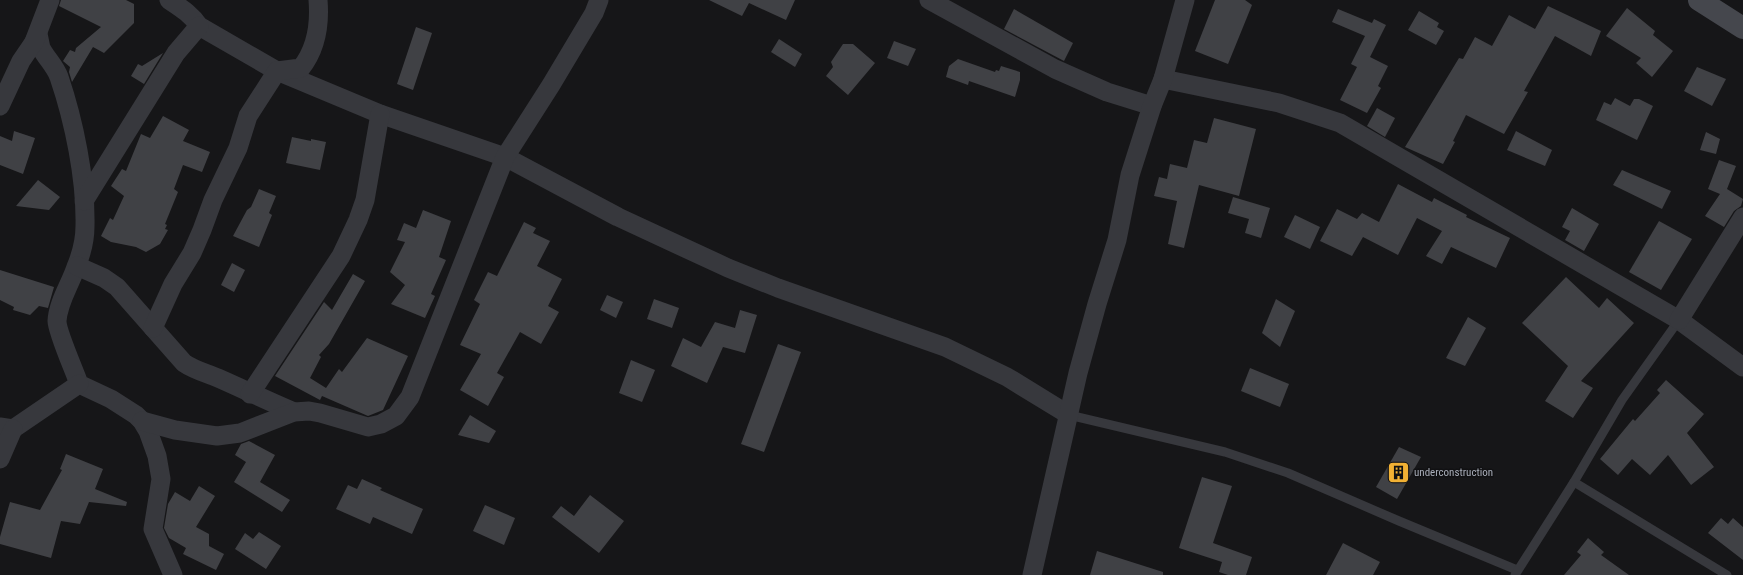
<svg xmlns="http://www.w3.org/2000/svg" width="1743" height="575" viewBox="0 0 1743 575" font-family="'Roboto Condensed',sans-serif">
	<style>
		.building { fill: #404145 }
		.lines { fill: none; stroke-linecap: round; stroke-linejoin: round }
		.lane { stroke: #37383d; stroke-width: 9 }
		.street { stroke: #37383d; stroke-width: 19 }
		.secondary { stroke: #45474d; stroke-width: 22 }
		.labels { text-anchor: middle; stroke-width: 3; stroke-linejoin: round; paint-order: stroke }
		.poi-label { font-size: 11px; fill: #a8adb8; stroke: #111113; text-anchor: start }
	</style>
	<rect width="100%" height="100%" fill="#161618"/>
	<g class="building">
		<path d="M 61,0 L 126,0 L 134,4 L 134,23 L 104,53 L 93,47 L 72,82 L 69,72 L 70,67 L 63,61 L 70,50 L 75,52 L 76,48 L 101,27 L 59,6 Z"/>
		<path d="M 709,0 L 795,0 L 786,20 L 749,3 L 742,16 Z"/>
		<path d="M 1215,0 L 1245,0 L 1252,5 L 1228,64 L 1195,51 Z"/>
		<path d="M 1548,6 L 1601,31 L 1591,56 L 1555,36 L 1524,91 L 1528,92 L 1504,134 L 1466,115 L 1453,141 L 1455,142 L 1443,164 L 1405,147 L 1459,58 L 1463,59 L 1475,37 L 1492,46 L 1509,15 L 1535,29 Z"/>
		<path d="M 1627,8 L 1655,31 L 1653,35 L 1673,51 L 1652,77 L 1636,63 L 1641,58 L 1606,36 Z"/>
		<path d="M 1014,9 L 1073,43 L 1064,61 L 1004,29 Z"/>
		<path d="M 1338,9 L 1372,23 L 1374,19 L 1386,25 L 1370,57 L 1388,66 L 1378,86 L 1381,88 L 1367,113 L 1340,100 L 1357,67 L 1351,64 L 1365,36 L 1332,22 Z"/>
		<path d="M 1419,11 L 1439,23 L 1437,27 L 1444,31 L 1436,45 L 1408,30 Z"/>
		<path d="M 416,27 L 432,33 L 413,90 L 397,84 Z"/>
		<path d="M 779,39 L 802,54 L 795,67 L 771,52 Z"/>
		<path d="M 894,41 L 916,49 L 908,66 L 887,58 Z"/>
		<path d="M 843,44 L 853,44 L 875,63 L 848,95 L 826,76 L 833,67 L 831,62 Z"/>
		<path d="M 163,53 L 144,84 L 131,76 L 138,64 L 142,66 Z"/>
		<path d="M 958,59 L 995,72 L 996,70 L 999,71 L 1001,66 L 1020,72 L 1020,80 L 1015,97 L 969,81 L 968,85 L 946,77 L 949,66 Z"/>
		<path d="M 1697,67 L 1726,79 L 1712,106 L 1684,91 Z"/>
		<path d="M 1615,98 L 1630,106 L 1634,99 L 1639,99 L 1653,106 L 1637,140 L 1596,120 L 1604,102 L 1611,105 Z"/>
		<path d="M 1377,108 L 1395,118 L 1385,137 L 1367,126 Z"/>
		<path d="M 163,116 L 189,130 L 183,141 L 210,152 L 202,172 L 183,165 L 174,189 L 178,192 L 165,224 L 167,225 L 165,229 L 168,230 L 160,244 L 146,252 L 136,247 L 111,242 L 101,236 L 110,218 L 113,220 L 124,196 L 111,186 L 122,169 L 126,171 L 141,134 L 150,138 Z"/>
		<path d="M 1214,118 L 1256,129 L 1239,196 L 1199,185 L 1184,248 L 1168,244 L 1177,201 L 1154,196 L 1159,177 L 1167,179 L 1170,164 L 1187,168 L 1194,140 L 1207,143 Z"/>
		<path d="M 14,131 L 35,138 L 23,174 L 0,165 L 0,136 L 12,141 Z"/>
		<path d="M 1516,131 L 1552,150 L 1545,166 L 1507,150 Z"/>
		<path d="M 1706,132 L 1720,139 L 1716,154 L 1700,150 Z"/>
		<path d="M 292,137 L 311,141 L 311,139 L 326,142 L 320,170 L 286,163 Z"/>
		<path d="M 1719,160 L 1736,166 L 1727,189 L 1743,199 L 1741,206 L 1734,211 L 1724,227 L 1705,216 L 1720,194 L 1708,189 Z"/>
		<path d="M 1622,170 L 1671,191 L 1662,209 L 1613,185 Z"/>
		<path d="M 38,180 L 60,197 L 49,210 L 16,206 Z"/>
		<path d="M 1398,184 L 1432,202 L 1434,198 L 1467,215 L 1466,217 L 1510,238 L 1496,268 L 1451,247 L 1442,264 L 1426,256 L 1442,231 L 1417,218 L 1398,255 L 1363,237 L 1352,256 L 1320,241 L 1337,209 L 1357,219 L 1362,213 L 1379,222 Z"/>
		<path d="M 259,189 L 276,196 L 269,213 L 272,215 L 259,247 L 233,236 L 247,210 L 251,207 Z"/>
		<path d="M 1233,197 L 1270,208 L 1261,238 L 1245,233 L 1249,219 L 1228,213 Z"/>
		<path d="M 1572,208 L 1599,224 L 1584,251 L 1565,240 L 1570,231 L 1562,227 Z"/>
		<path d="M 423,210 L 451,221 L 439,257 L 446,260 L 431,294 L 435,296 L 425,318 L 391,304 L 405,285 L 390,272 L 405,242 L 397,240 L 404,223 L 416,228 Z"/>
		<path d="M 1295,215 L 1320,227 L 1310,249 L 1284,237 Z"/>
		<path d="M 1659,221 L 1692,239 L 1661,290 L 1629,272 Z"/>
		<path d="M 524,222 L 536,228 L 533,233 L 550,241 L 537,266 L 562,279 L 548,306 L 559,312 L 541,344 L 520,332 L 497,373 L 504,377 L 488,406 L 460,390 L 481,354 L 460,345 L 480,304 L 474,300 L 488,272 L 497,276 Z"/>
		<path d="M 232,263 L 245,270 L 234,292 L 221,285 Z"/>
		<path d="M 0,270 L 54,287 L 48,308 L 39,306 L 30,315 L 13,310 L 14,307 L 0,300 Z"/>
		<path d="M 353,274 L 365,281 L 329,344 L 319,355 L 321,357 L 310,378 L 326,388 L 339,369 L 342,372 L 367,338 L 408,356 L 383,410 L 368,416 L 322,396 L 320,400 L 275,376 L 324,302 L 332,310 Z"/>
		<path d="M 1566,277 L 1599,308 L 1607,298 L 1634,323 L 1581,381 L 1593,388 L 1573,418 L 1545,401 L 1568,366 L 1522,323 Z"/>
		<path d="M 607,295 L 623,302 L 616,318 L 600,310 Z"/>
		<path d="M 654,299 L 679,308 L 672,328 L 647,319 Z"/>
		<path d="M 1276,299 L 1295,311 L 1280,347 L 1262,333 Z"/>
		<path d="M 740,310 L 757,315 L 745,353 L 723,347 L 707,383 L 671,366 L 683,338 L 701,347 L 715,322 L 735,328 Z"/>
		<path d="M 1468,317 L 1486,328 L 1465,366 L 1446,358 Z"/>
		<path d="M 778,344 L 801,352 L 764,452 L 741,444 Z"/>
		<path d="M 631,360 L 655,370 L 642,402 L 619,393 Z"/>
		<path d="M 1250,368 L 1289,384 L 1280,407 L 1241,391 Z"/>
		<path d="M 1666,380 L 1704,414 L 1687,433 L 1714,467 L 1691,485 L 1668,455 L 1650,475 L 1632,459 L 1618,475 L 1600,459 L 1633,419 L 1635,421 L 1660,393 L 1657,390 Z"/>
		<path d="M 470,415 L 496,431 L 489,443 L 458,435 Z"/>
		<path d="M 249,441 L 275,455 L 260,482 L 290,500 L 282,512 L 234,482 L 246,462 L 235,455 L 241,444 Z"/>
		<path d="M 1399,447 L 1421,457 L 1397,499 L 1376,487 Z"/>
		<path d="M 66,454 L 103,469 L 95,489 L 127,502 L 126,506 L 89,502 L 80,524 L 61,521 L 51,558 L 0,544 L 0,537 L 10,502 L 40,510 L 62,470 L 60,469 Z"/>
		<path d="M 1202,477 L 1232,486 L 1213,543 L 1252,557 L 1246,575 L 1228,575 L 1219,572 L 1222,562 L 1179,548 Z"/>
		<path d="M 362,479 L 382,488 L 380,490 L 423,509 L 412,534 L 373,517 L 370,524 L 336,509 L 348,485 L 357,489 Z"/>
		<path d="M 199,486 L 215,496 L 196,527 L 209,534 L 209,546 L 224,554 L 216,570 L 183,554 L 186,548 L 169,538 L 164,528 L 168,504 L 175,492 L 190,501 Z"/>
		<path d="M 590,495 L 624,521 L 599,553 L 552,517 L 561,506 L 574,516 Z"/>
		<path d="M 485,505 L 515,518 L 504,545 L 473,531 Z"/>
		<path d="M 1721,518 L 1728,524 L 1733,518 L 1743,527 L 1743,560 L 1708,533 Z"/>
		<path d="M 259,532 L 281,546 L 266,569 L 235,549 L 245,533 L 253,539 Z"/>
		<path d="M 1588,538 L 1604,552 L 1601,555 L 1629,575 L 1564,575 L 1581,555 L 1577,552 Z"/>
		<path d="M 1343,543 L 1380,562 L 1373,575 L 1326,575 Z"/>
		<path d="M 1097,551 L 1163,572 L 1163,575 L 1090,575 Z"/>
	</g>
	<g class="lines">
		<g class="lane">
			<path d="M 1069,415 L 1225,452 L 1288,473 L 1399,521 L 1517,570"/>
			<path d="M 1574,482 L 1727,575"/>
			<path d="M 1515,575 L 1574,482 L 1622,400 L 1679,320"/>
		</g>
		<g class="street">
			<path d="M 169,0 C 181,8 191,14 199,26 L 277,71 L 380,114 L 505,157 L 618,217 L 728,268 L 778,288 L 945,347 L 1007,377 L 1069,415"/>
			<path d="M 929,0 L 1055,69 L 1107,92 L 1152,106"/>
			<path d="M 34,42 L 38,34 C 39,38 40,44 41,48 C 46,58 55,66 59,77 C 74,121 86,179 85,226 C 85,239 81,255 76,267 C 70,285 58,302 57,321 C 57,332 75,372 79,384 L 111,399 L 136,415 L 142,421 L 148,431 L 157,456 L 161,479 L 153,529 L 173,575"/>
			<path d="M 1163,79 L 1279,103 L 1340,123 L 1679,320 L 1743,367"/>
			<path d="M 0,106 L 21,61 L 34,42 L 50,0"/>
			<path d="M 84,201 L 176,53 L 199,26"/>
			<path d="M 77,266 L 104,278 L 117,287 L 184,363 C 194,370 206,373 218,378 C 243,389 268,401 294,412"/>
			<path d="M 1679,320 L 1743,217"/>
			<path d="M 153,328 L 173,284 L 192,253 L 202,230 L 213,200 L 238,148 L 248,116 L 277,71 L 301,68 C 316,49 320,24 318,0"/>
			<path d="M 250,394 L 341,256 L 358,220 L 365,200 L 380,114"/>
			<path d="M 142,421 L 175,430 L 217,436 L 240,433 L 294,412 L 309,411 L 320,413 L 368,427 L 381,424 L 396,416 L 410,397 L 505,157 L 551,85 L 594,13 L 599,0"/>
			<path d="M 0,427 L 13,429 L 79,384"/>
			<path d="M 0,459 L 13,429"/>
			<path d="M 1032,575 L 1078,373 L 1097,304 L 1117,240 L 1130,175 L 1152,106 L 1163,79 L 1185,0"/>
		</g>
		<path class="secondary" d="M 1699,0 L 1743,28"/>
	</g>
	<defs>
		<symbol id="building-square" viewBox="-11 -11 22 22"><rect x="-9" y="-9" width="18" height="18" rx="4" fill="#f2b134" stroke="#111113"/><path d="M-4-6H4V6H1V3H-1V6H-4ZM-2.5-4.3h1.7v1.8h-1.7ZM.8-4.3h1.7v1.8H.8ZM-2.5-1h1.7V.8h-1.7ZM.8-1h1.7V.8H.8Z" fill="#111"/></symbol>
	</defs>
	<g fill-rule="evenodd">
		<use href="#building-square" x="1386" y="460" width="25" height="25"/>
	</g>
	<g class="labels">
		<g class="poi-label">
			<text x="1414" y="476">underconstruction</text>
		</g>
	</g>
</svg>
